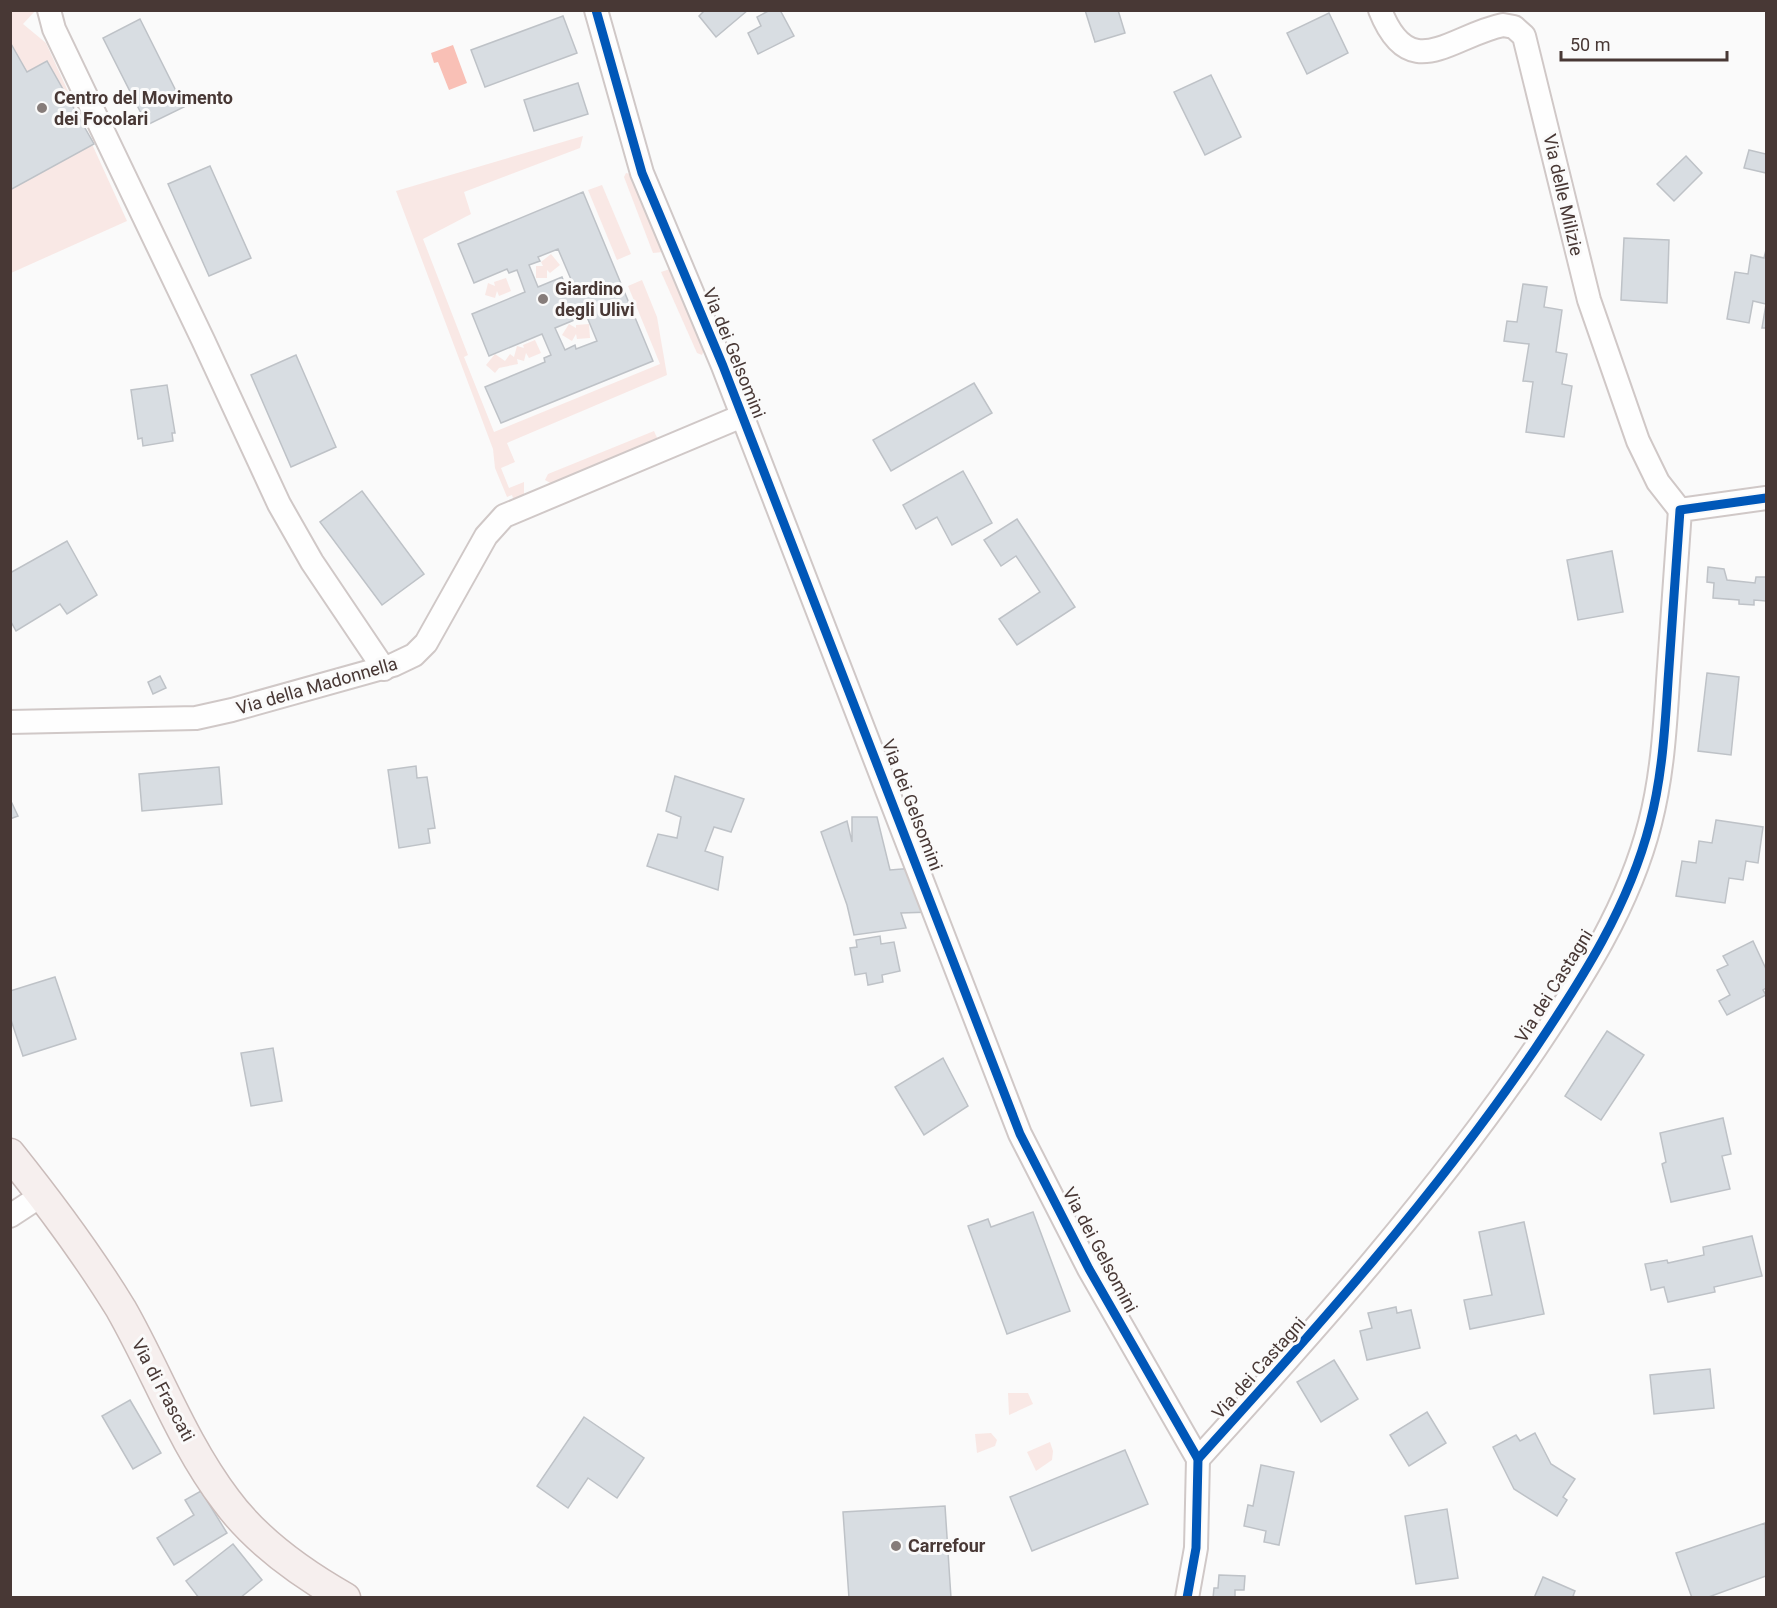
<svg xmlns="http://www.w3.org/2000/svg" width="1777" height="1608" viewBox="0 0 1777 1608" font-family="Roboto,sans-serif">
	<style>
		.green { fill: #f9e8e5 }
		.water { fill: #f9c0b6 }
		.building { fill: #d8dde2; stroke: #bec2c7; stroke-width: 1.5; fill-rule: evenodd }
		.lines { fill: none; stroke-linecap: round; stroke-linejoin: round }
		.minor-casing { stroke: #d0c8c7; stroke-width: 26 }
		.major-casing { stroke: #cabcba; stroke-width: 33 }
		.minor { stroke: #fefefe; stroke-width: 22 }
		.major { stroke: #f6efee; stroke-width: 30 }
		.cycleway-casing { stroke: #fafafa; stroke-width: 13 }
		.cycleway { stroke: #0057b8; stroke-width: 9 }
		.poi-dot { fill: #867c7a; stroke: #fafafa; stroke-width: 2 }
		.labels { text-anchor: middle; stroke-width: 6; stroke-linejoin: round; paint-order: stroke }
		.poi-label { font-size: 18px; font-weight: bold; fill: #483835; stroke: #fafafa; text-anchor: start }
		.street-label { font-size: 18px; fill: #483835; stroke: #fafafa }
	</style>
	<rect width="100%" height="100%" fill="#fafafa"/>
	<g class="green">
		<path d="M 10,11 L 35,11 L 23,24 L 46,43 L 127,221 L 11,273 Z"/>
		<path d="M 583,136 L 580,148 L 464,192 L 471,214 L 423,239 L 468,355 L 464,357 L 494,432 L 660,364 L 628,286 L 642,280 L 657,317 L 667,375 L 507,443 L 515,462 L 501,468 L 509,488 L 524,482 L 524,495 L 514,501 L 512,495 L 507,497 L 495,468 L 493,449 L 396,191 Z"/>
		<path d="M 626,173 L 631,174 L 663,252 L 653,253 L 624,177 Z"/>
		<path d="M 602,185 L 631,254 L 617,260 L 588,190 Z"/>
		<path d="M 551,254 L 560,265 L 550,273 L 547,270 L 547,278 L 536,278 L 536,266 L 543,266 L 541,262 Z"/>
		<path d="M 670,269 L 704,350 L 702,355 L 697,353 L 661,272 Z"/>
		<path d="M 506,278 L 511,291 L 499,296 L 497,291 L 495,298 L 485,295 L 488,283 L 495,286 L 494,282 Z"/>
		<path d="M 569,324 L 576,328 L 576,325 L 589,324 L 590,338 L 577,339 L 576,334 L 572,341 L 562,335 Z"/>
		<path d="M 535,340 L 541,353 L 529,358 L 526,353 L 524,361 L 517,359 L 518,364 L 499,368 L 495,373 L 486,365 L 495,354 L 505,361 L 510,354 L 514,357 L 517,346 L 524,348 L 523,345 Z"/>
		<path d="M 654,431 L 658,440 L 552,484 L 545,480 L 548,474 Z"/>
		<path d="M 1008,1393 L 1028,1393 L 1033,1404 L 1009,1415 Z"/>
		<path d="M 991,1433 L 997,1440 L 995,1446 L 977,1453 L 975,1434 Z"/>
		<path d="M 1050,1442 L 1053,1451 L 1052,1460 L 1036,1471 L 1027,1452 Z"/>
	</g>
	<path class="water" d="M 453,45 L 467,83 L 449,90 L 438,62 L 434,63 L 431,53 Z"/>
	<g class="building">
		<path d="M 705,10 L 748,10 L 716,37 L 699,16 Z"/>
		<path d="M 770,10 L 780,10 L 794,36 L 758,54 L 748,33 L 761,26 L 757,17 Z"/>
		<path d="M 1085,10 L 1118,10 L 1125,33 L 1095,42 Z"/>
		<path d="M 1329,13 L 1348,53 L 1307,74 L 1287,33 Z"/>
		<path d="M 563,16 L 577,53 L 485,87 L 471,50 Z"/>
		<path d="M 140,19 L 184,107 L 147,125 L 103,38 Z"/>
		<path d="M 10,42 L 27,72 L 47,61 L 94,144 L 10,190 Z"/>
		<path d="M 1211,75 L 1241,137 L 1205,155 L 1174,92 Z"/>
		<path d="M 578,83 L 588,114 L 534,131 L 524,100 Z"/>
		<path d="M 1749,150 L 1766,154 L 1766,173 L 1744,168 Z"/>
		<path d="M 1686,156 L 1702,173 L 1674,201 L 1657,184 Z"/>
		<path d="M 210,166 L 251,258 L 209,276 L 168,184 Z"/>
		<path d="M 583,192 L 653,361 L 501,423 L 485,387 L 545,362 L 544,358 L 551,355 L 542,334 L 489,356 L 472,314 L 525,292 L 517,270 L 509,273 L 507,269 L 474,283 L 458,244 ZM 558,249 L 573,284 L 566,287 L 562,277 L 538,287 L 529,265 L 540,261 L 538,257 ZM 582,305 L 597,341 L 576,349 L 575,345 L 565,350 L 555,328 L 579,318 L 575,308 Z"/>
		<path d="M 1624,238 L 1669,240 L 1667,303 L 1621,300 Z"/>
		<path d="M 1766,250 L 1766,328 L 1762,328 L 1766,304 L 1753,301 L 1749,323 L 1727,319 L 1735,272 L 1748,274 L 1751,255 L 1764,258 Z"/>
		<path d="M 1523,284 L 1547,287 L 1544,307 L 1562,310 L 1556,352 L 1567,354 L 1562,384 L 1572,386 L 1564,437 L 1526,432 L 1533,382 L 1523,381 L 1529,344 L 1504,341 L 1507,321 L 1517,322 Z"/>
		<path d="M 296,355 L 336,447 L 291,467 L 251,375 Z"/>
		<path d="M 974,383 L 992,413 L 891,471 L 873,440 Z"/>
		<path d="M 167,385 L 175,433 L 172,433 L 173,441 L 143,446 L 142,438 L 138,439 L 131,390 Z"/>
		<path d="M 963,471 L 992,523 L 952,545 L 937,517 L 916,529 L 903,505 Z"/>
		<path d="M 362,491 L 424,574 L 382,605 L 320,522 Z"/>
		<path d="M 1017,519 L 1075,607 L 1017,645 L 999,619 L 1040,592 L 1016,556 L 1001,566 L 984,540 Z"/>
		<path d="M 67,541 L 97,595 L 67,614 L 60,604 L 16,631 L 10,620 L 10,573 Z"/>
		<path d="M 1612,551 L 1623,612 L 1578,620 L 1567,560 Z"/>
		<path d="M 1708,567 L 1724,569 L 1727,580 L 1755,583 L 1756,577 L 1766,577 L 1766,601 L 1754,600 L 1754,605 L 1739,604 L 1739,600 L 1713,598 L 1714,583 L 1707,582 Z"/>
		<path d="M 1707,673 L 1739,677 L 1731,755 L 1698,751 Z"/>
		<path d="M 160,676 L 166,688 L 153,694 L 148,682 Z"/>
		<path d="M 416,766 L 417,778 L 427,777 L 435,828 L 428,829 L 430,843 L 399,848 L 388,770 Z"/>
		<path d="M 219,767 L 222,804 L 142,811 L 139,774 Z"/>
		<path d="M 675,776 L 744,799 L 731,832 L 714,827 L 705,851 L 723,857 L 718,890 L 647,866 L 658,834 L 677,838 L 681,817 L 666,811 Z"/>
		<path d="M 10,799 L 18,816 L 10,819 Z"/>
		<path d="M 852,817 L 877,817 L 890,870 L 914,868 L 931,912 L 901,913 L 906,928 L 854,935 L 847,905 L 821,832 L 847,821 L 852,842 Z"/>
		<path d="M 1716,820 L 1763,827 L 1758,863 L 1746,861 L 1743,880 L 1729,878 L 1725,903 L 1676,896 L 1682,861 L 1696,863 L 1699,841 L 1712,843 Z"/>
		<path d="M 880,936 L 881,944 L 894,942 L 900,971 L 882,975 L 883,982 L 868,985 L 866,973 L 855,975 L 850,948 L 857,947 L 856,940 Z"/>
		<path d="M 1753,941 L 1766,969 L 1766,988 L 1763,990 L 1766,995 L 1727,1015 L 1719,1001 L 1730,995 L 1717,970 L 1728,965 L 1723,956 Z"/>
		<path d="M 55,977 L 76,1039 L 23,1056 L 10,1017 L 10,991 Z"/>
		<path d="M 1607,1031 L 1644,1055 L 1601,1120 L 1565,1096 Z"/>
		<path d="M 273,1048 L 282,1101 L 251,1106 L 241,1053 Z"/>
		<path d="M 943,1058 L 968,1106 L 924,1135 L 895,1087 Z"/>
		<path d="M 1723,1118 L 1731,1154 L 1722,1156 L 1730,1189 L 1671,1202 L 1662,1164 L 1666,1162 L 1660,1133 Z"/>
		<path d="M 1033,1212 L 1070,1311 L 1007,1334 L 968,1226 L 988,1219 L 991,1227 Z"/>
		<path d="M 1524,1222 L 1544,1314 L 1470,1329 L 1464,1300 L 1492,1295 L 1479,1232 Z"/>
		<path d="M 1752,1236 L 1762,1276 L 1714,1287 L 1715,1292 L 1668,1302 L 1664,1287 L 1651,1290 L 1645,1264 L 1667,1260 L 1668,1263 L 1704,1255 L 1703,1247 Z"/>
		<path d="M 1396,1307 L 1397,1313 L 1411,1310 L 1420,1348 L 1367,1360 L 1360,1331 L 1372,1328 L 1368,1313 Z"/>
		<path d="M 1334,1360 L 1358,1399 L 1321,1422 L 1297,1382 Z"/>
		<path d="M 1710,1369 L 1714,1408 L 1654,1414 L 1650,1375 Z"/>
		<path d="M 130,1400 L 161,1453 L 133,1469 L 102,1416 Z"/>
		<path d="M 1427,1412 L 1446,1443 L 1409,1466 L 1390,1435 Z"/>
		<path d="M 584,1417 L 644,1458 L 617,1498 L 588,1478 L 568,1508 L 537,1486 Z"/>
		<path d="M 1535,1433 L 1551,1464 L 1575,1479 L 1563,1497 L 1567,1500 L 1557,1516 L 1514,1489 L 1493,1447 L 1516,1435 L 1520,1441 Z"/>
		<path d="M 1125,1450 L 1148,1504 L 1032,1551 L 1010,1497 Z"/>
		<path d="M 1261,1465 L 1294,1472 L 1279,1545 L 1264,1542 L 1266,1531 L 1244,1526 L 1248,1505 L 1253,1506 Z"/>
		<path d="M 201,1491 L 227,1533 L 174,1565 L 157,1538 L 194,1515 L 185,1500 Z"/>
		<path d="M 945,1506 L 951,1598 L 849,1598 L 843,1512 Z"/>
		<path d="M 1447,1509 L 1458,1578 L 1416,1584 L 1405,1516 Z"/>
		<path d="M 1765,1523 L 1766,1576 L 1706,1598 L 1692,1598 L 1676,1553 Z"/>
		<path d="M 233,1544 L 262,1580 L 240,1598 L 199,1598 L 186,1581 Z"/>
		<path d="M 1219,1575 L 1245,1576 L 1244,1590 L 1235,1590 L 1235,1598 L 1213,1598 L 1214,1588 L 1218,1588 Z"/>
		<path d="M 1543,1577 L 1575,1591 L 1573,1596 L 1578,1598 L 1534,1598 Z"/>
	</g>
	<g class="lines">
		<defs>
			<g id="minor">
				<path d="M 49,10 L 54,29 L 203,340 L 279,504 L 312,562 L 384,669"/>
				<path d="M 596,10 L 642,173 L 723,366 L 1020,1134 L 1089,1269 L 1198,1459 L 1196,1548 L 1187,1598"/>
				<path d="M 1380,10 C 1410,86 1450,36 1503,25 L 1514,27 L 1524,36 L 1589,300 L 1638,441 L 1658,482 L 1680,510"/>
				<path d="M 10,722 L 196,718 L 232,710 L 393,665 L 414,655 L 426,643 L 486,536 L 504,516 L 742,416"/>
				<path d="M 10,1216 L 42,1195"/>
				<path d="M 1198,1459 C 1317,1328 1435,1196 1535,1049 C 1582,979 1629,906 1650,823 C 1662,777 1665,729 1668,681 C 1672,624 1676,567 1680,510 L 1766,498"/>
			</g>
			<path id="major" d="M 10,1154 C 50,1204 88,1255 121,1309 C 157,1372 182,1442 226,1500 C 256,1541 301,1573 345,1598"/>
		</defs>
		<use href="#minor" class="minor-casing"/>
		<use href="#major" class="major-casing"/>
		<use href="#minor" class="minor"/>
		<use href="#major" class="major"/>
		<defs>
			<g id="cycleway">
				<path d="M 596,10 L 642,173 L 723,366 L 1020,1134 L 1089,1269 L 1198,1459 L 1196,1548 L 1187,1598"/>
				<path d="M 1198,1459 C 1317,1328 1435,1196 1535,1049 C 1582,979 1629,906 1650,823 C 1662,777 1665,729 1668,681 C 1672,624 1676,567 1680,510 L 1766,498"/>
			</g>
		</defs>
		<use href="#cycleway" class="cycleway-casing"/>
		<use href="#cycleway" class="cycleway"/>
	</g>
	<g class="poi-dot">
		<circle cx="42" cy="108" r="6"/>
		<circle cx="543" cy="299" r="6"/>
		<circle cx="896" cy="1546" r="6"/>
	</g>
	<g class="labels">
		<g class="poi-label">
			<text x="54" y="104">Centro del Movimento<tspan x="54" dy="21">dei Focolari</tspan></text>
			<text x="555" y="295">Giardino<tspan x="555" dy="21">degli Ulivi</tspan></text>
			<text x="908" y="1552">Carrefour</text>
		</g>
		<g class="street-label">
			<text transform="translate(1563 195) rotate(77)" y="6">Via delle Milizie</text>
			<text transform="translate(734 353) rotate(68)" y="6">Via dei Gelsomini</text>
			<text transform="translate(317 686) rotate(-16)" y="6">Via della Madonnella</text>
			<text transform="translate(912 805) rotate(69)" y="6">Via dei Gelsomini</text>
			<text transform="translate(1554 986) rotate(-58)" y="6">Via dei Castagni</text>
			<text transform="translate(1100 1250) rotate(62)" y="6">Via dei Gelsomini</text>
			<text transform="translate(1259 1368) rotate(-48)" y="6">Via dei Castagni</text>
			<text transform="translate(163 1390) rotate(62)" y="6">Via di Frascati</text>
		</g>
	</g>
	<rect width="1777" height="1608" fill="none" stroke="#483835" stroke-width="24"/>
	<path d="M1561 51v9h166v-9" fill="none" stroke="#483835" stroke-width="3"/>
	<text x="1570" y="51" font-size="18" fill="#483835" stroke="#fafafa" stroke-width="4.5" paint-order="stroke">50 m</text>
</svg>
